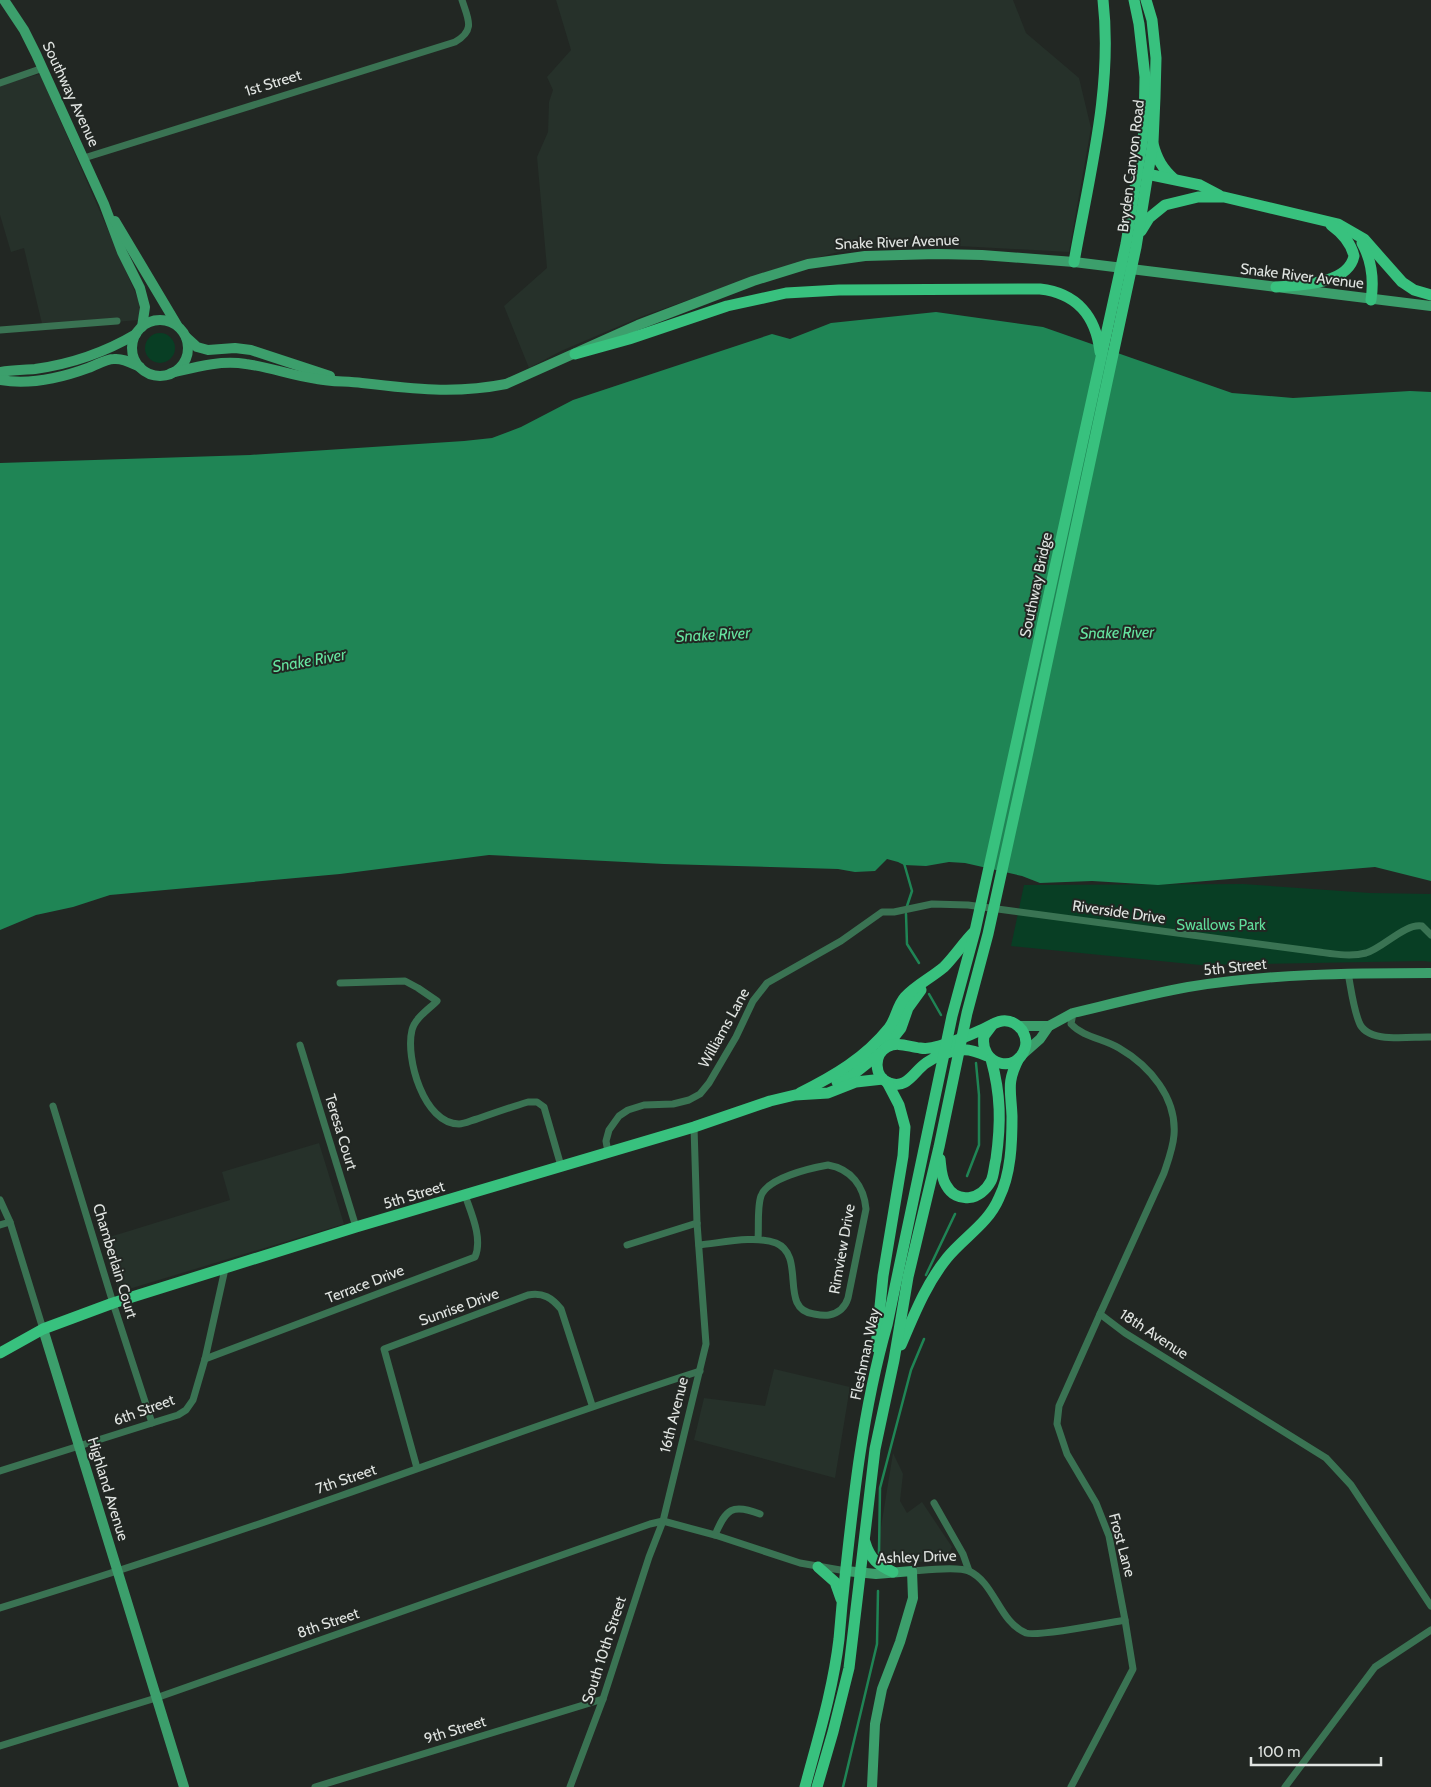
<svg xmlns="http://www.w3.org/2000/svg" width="1431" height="1787" viewBox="0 0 1431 1787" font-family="Cabin,sans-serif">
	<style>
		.built { fill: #26312a }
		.green { fill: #083e24 }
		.water { fill: #1f8555 }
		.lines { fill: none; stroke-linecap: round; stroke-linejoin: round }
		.stream { stroke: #1f8555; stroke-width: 2.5 }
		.street { stroke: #3a7353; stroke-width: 7 }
		.secondary { stroke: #3c9f6c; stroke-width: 10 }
		.primary { stroke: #38c17e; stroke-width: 11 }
		.labels { text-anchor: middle; stroke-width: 4; stroke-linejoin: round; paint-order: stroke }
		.street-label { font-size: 15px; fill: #e0e4e1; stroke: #222723 }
		.park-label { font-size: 15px; fill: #60de9b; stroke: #222723 }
		.water-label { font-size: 16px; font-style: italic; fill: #65e39f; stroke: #222723 }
	</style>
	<rect width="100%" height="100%" fill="#222723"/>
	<g class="built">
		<path d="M 556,0 L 1013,0 L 1026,33 L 1079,78 L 1091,128 L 1069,252 L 922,244 L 838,252 L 776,269 L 643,316 L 561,351 L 529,368 L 504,306 L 547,268 L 537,157 L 548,132 L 549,102 L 553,90 L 547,77 L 571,50 Z"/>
		<path d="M 40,74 L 139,301 L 139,320 L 43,328 L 24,248 L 11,252 L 0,215 L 0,85 Z"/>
		<path d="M 319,1143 L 344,1224 L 119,1292 L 103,1239 L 230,1200 L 222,1172 Z"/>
		<path d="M 774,1369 L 850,1387 L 835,1478 L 694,1440 L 704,1398 L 765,1406 Z"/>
		<path d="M 893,1453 L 903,1474 L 900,1501 L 907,1513 L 922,1502 L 952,1547 L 945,1561 L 894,1563 L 885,1561 L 877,1552 Z"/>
	</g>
	<g class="green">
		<circle cx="160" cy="348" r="15"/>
		<path d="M 1243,884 L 1370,893 L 1431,894 L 1431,962 L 1424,961 L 1200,965 L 1011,946 L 1024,885 Z"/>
	</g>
	<path class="water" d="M 936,312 L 1043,327 L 1232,393 L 1293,398 L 1410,391 L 1431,392 L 1431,881 L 1375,867 L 1158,885 L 1092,881 L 1040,883 L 1022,876 L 965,863 L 949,862 L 926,866 L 904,865 L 898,862 L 887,859 L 875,871 L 855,872 L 838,869 L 664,864 L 489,855 L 340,874 L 110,895 L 73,907 L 36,915 L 0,930 L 0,463 L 250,455 L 464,441 L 492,438 L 521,427 L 573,400 L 772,334 L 790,339 L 831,323 Z"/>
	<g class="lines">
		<g class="stream">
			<path d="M 904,863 L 912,891 L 907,906"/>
			<path d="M 906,914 L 907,944 L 919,963"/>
			<path d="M 929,994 L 941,1015"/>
			<path d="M 967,1176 L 979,1145 L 979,1095 L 976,1063"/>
			<path d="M 926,1275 L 955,1214"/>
			<path d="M 879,1553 L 880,1488 L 911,1370 L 924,1339"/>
			<path d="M 843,1787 L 877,1644 L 878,1591"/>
		</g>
		<g class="street">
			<path d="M 0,83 L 43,68"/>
			<path d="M 84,158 L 455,42 C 476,30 468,19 462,0"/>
			<path d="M 0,330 L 117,321"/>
			<path d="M 1348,973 C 1351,988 1353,1007 1359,1022 C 1367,1045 1412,1036 1431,1037"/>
			<path d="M 340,983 L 405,981 L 418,988 L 437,1001 C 429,1009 415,1018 412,1030 C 405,1058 424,1124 459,1124 C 465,1124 472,1120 477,1119 C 494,1113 511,1107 528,1102 L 537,1102 L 544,1107 L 561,1166"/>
			<path d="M 1073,1013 L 1071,1024 C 1083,1037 1104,1039 1119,1048 C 1150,1066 1177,1098 1174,1135 C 1173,1148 1168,1161 1164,1173 L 1100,1314 L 1125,1333 L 1326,1458 L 1351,1485 L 1431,1606"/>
			<path d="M 300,1045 L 356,1227"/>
			<path d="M 53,1106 L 113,1303 L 152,1423"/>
			<path d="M 608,1152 L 606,1141 L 609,1130 L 619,1116 L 628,1110 L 644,1105 L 673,1104 L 689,1100 L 700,1094 L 709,1083 L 736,1037 L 753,1001 L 767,983 L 841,941 L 882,912 L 894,912 L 932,904 L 968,905 L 1319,952 C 1334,954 1351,957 1366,953 C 1383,948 1405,923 1422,926 L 1431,935"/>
			<path d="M 0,1200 L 10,1222 L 43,1329"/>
			<path d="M 0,1225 L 10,1222"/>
			<path d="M 627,1245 L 697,1223"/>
			<path d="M 699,1245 C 721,1243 755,1235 776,1243 C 807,1256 778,1310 814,1314 C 819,1315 824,1316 829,1315 C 839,1313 845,1308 848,1298 L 866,1209 C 864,1186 851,1169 828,1165 C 811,1168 767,1178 761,1196 C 757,1207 759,1227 758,1239"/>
			<path d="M 205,1359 L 475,1257 C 483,1238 471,1213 465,1195"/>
			<path d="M 417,1468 L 384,1349 L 528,1295 C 543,1292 552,1298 561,1309 L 592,1405"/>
			<path d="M 0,1471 L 152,1423 L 178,1415 L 186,1410 L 193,1400 L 205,1359 L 225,1269"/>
			<path d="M 934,1503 L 963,1554 L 969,1571"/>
			<path d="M 715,1535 C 726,1509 732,1503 760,1514"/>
			<path d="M 912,1571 C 925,1570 958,1566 969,1571 C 995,1583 999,1622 1026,1633 C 1038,1637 1108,1623 1125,1620"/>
			<path d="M 0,1608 C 114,1573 228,1535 340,1496 C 460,1454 579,1410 700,1371"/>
			<path d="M 0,1746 L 156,1698 L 650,1524 L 663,1521 L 715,1535 L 800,1563 L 846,1571"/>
			<path d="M 315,1787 L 603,1699"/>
			<path d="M 570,1787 L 603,1699 L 649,1557 L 663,1521 L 706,1344 L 697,1223 L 694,1127"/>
			<path d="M 1071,1787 L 1133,1669 L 1125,1620 L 1109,1536 L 1096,1503 L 1067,1454 L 1057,1424 L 1059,1406 L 1100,1314"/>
			<path d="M 1285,1787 L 1375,1667 L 1431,1630"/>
		</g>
		<g class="secondary">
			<path d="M 4,0 L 24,30 L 36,54 L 104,204 L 122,252 L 140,288 L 145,307 L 142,327"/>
			<path d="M 115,221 L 177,325"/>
			<circle cx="160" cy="348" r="28"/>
			<path d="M 186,337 L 197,347 L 208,350 L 235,348 L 251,350 L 330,376"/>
			<path d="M 0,372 C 11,370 23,370 35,369 C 71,364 104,353 136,334"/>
			<path d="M 171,373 C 196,367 220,360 246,364 C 270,367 293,376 317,379 C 332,382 347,381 362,383 C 413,389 456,394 506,384 L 638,325 L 753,281 L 808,264 L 865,256 L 937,254 L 982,255 L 1074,262 L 1431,306"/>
			<path d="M 0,380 C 29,385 61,378 88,368 C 97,365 105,359 114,359 C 123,358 131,363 140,367"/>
			<path d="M 1018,1026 L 1049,1026"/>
			<path d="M 1023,1054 L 1040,1039 L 1049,1026 L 1073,1013 C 1111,1004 1149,994 1188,987 C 1268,974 1350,973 1431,973"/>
			<path d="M 43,1329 L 184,1787"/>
			<path d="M 846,1571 L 876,1574 L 912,1571 L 913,1598 L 900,1642 L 882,1689 L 875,1724 L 872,1787"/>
		</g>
		<g class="primary">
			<path d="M 1153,144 C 1157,159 1162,168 1174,179"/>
			<path d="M 1147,174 L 1200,185 L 1219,195"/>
			<path d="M 1141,231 L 1149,218 L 1165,205 L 1198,197 L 1224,197 L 1338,224 L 1364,239 L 1402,282 L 1414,290 L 1431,295"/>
			<path d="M 1362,243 C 1372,261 1374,280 1371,300"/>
			<path d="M 1074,262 C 1089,176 1113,88 1103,0"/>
			<path d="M 1276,287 C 1298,285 1348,285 1354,256 C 1351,243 1342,233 1331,225"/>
			<path d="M 575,354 L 629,339 L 727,306 L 786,293 L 839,290 L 1040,289 C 1077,293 1096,317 1100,352"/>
			<path d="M 886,1047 L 901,1028 L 908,1008 L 921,990"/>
			<path d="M 987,1056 C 980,1053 969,1049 962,1050 C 950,1051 936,1056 926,1063 C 914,1071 907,1090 889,1083 C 874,1077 873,1055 887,1047 C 898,1041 909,1047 920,1048 C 926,1049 933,1048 939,1046 C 953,1042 968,1036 981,1030 C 988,1027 995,1022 1002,1021 C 1010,1020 1017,1024 1022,1030 C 1025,1035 1027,1042 1025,1048 C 1017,1075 979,1065 984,1036 L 993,1024"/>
			<path d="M 837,1082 L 850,1077 L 879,1054"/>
			<path d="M 800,1093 C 834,1076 865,1058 889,1028 C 896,1019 897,1006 905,997 C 916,985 931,978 944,967 C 955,956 963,943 974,932"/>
			<path d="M 940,1159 C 941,1167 941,1177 946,1185 C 957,1205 981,1200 991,1181 C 994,1175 994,1166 996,1159 C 1001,1123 1001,1095 991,1059"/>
			<path d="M 901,1345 C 914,1315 926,1284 947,1258 C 964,1237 988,1224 999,1198 C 1011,1174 1012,1143 1012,1116 C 1011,1090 1006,1083 1019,1058"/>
			<path d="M 876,1347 L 883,1276 L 903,1156 L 905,1127 L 899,1105 L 887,1082"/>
			<path d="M 0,1353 L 43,1329 L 113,1303 L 356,1227 L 694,1127 L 770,1101 L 795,1095 L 828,1093 L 856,1082 L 883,1079"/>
			<path d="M 865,1542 C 870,1559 878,1565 893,1572"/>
			<path d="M 818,1567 L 835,1582 L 841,1599"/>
			<path d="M 805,1787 C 818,1738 833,1690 839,1639 C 840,1628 841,1617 842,1605 C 852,1511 861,1416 887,1325 L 952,1016 L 975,931 L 1126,244 L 1144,131 L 1145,77 L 1139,24 L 1134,0"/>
			<path d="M 817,1787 L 833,1732 L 849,1668 L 875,1449 L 894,1360 L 908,1277 L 939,1147 L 967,1013 L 988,934 L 1026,761 L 1136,247 L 1153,142 L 1155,97 L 1156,58 L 1152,20 L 1146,0"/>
		</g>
	</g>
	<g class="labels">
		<g class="street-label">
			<text transform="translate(273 83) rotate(-17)" y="5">1st Street</text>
			<text transform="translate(71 94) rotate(65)" y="5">Southway Avenue</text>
			<text transform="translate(1131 166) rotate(-83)" y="5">Bryden Canyon Road</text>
			<text transform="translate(897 242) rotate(-2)" y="5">Snake River Avenue</text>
			<text transform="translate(1302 276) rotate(7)" y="5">Snake River Avenue</text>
			<text transform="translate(1036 585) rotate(-78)" y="5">Southway Bridge</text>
			<text transform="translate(1119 912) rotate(8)" y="5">Riverside Drive</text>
			<text transform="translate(1235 967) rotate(-6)" y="5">5th Street</text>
			<text transform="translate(724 1028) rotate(-61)" y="5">Williams Lane</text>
			<text transform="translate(341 1132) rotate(73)" y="5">Teresa Court</text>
			<text transform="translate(414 1195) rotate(-17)" y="5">5th Street</text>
			<text transform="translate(842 1249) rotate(-80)" y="5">Rimview Drive</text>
			<text transform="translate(115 1261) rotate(73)" y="5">Chamberlain Court</text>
			<text transform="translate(365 1284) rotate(-21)" y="5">Terrace Drive</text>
			<text transform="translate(459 1307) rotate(-20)" y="5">Sunrise Drive</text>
			<text transform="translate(1154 1334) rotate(33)" y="5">18th Avenue</text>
			<text transform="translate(865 1354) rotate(-78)" y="5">Fleshman Way</text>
			<text transform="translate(144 1410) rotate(-20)" y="5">6th Street</text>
			<text transform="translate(674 1415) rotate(-76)" y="5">16th Avenue</text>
			<text transform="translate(346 1479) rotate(-19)" y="5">7th Street</text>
			<text transform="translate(108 1489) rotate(73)" y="5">Highland Avenue</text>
			<text transform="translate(1122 1545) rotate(75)" y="5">Frost Lane</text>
			<text transform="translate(917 1557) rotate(-2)" y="5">Ashley Drive</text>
			<text transform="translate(328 1623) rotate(-19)" y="5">8th Street</text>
			<text transform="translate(604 1650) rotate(-72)" y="5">South 10th Street</text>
			<text transform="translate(455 1730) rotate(-17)" y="5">9th Street</text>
		</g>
		<g class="park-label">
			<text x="1221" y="930">Swallows Park</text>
		</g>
		<g class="water-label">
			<text transform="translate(1117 632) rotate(-1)" y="6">Snake River</text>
			<text transform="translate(713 634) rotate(-3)" y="6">Snake River</text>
			<text transform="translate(309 660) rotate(-10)" y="6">Snake River</text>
		</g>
	</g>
	<path d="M1251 1757v8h130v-8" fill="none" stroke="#e0e4e1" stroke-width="2.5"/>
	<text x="1258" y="1757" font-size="15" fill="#e0e4e1" stroke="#222723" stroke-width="4" paint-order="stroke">100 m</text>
</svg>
